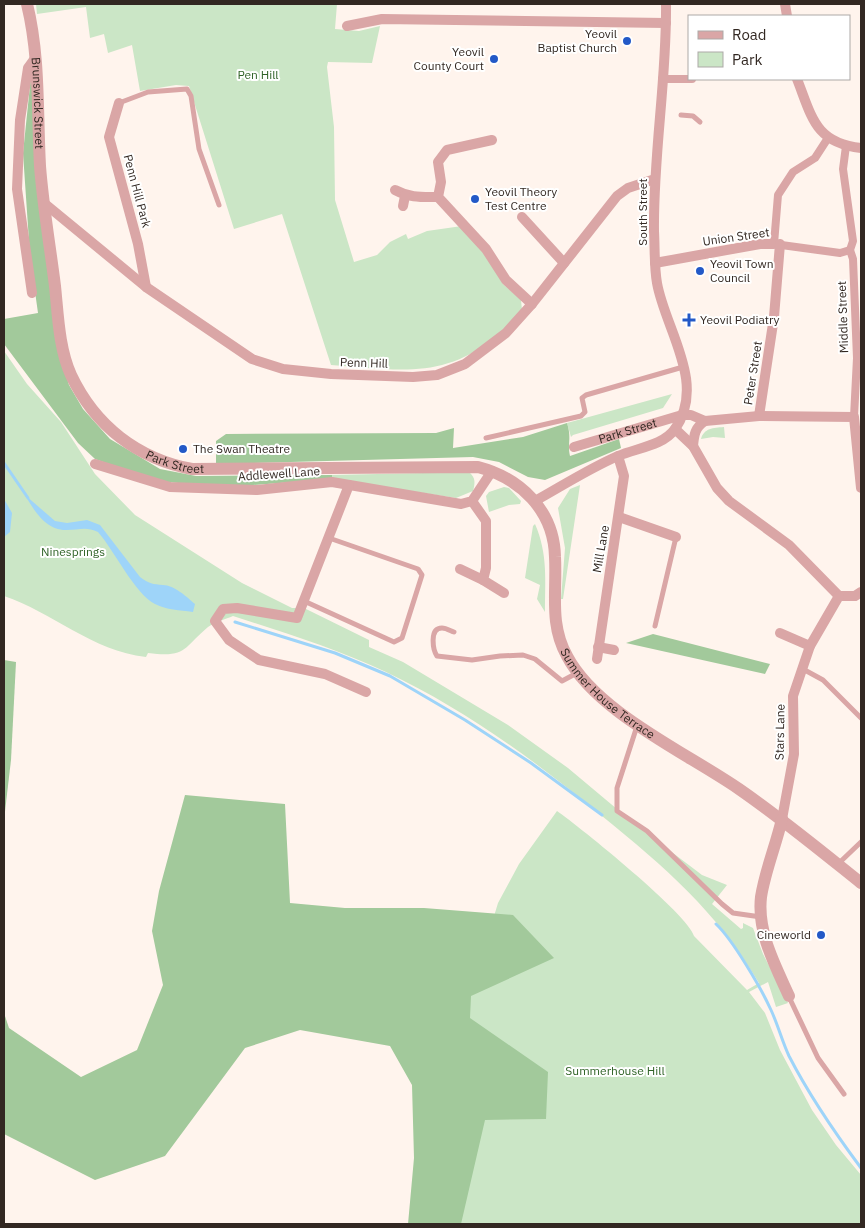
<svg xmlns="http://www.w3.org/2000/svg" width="865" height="1228" viewBox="0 0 865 1228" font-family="'IBM Plex Sans',sans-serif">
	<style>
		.green { fill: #cbe6c6 }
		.forest { fill: #a2c99b }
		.water { fill: #9ed4f9 }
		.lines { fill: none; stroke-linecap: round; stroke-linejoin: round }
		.stream { stroke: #9ed4f9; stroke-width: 3 }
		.service { stroke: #daa6a6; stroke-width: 5 }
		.pedestrian { stroke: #daa6a6; stroke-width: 8 }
		.minor { stroke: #daa6a6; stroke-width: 10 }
		.tertiary { stroke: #daa6a6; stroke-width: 12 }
		.poi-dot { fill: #2359c7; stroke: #fff; stroke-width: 2 }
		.labels { text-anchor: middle; stroke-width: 4; stroke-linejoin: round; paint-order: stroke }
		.poi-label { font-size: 12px; fill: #322822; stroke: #fff; text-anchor: start }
		.park-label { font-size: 12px; fill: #306327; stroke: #fff }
		.street-label { font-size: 12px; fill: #322822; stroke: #fff }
	</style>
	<rect width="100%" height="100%" fill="#fff4ed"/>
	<g class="green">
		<path d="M 36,4 L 337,4 L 335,29 L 359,31 L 380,26 L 372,63 L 328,62 L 327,67 L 334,127 L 335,200 L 354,262 L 377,255 L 390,242 L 406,234 L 408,239 L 427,231 L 462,226 L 491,261 L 503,284 L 521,300 L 522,310 C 513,319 504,330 494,338 C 441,381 393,369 331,365 L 282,214 L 234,229 L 189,86 L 176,85 L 140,91 L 132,45 L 108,53 L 104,34 L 90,38 L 86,7 L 37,14 Z"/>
		<path d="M 4,351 L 27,384 L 61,422 L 95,474 L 135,515 L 242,583 L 292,608 L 304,608 L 369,640 L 369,647 L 403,662 L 508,725 L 568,768 L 636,825 L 702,875 L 727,885 L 712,904 L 741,929 L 743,928 L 743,923 L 753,928 L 763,954 L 788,1003 L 776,1007 L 768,982 L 749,992 L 765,1013 L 780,1050 L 812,1110 L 836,1145 L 861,1175 L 861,1224 L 432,1224 L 459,1032 L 498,903 L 519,864 L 557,811 C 580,827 689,915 694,936 L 747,990 L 759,983 C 717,912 665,867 602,816 C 536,761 464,709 386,672 C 337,649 285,633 233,616 C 226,619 215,622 208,627 C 183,648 187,658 148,653 L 146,657 C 92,651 52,612 4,596 Z"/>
		<path d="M 672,394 L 663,408 L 573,435 L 571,437 L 567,423 Z"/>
		<path d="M 724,427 L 725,438 L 713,437 L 701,439 C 704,428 713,428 724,427 Z"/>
		<path d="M 469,472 C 476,478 475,483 473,491 L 456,498 L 332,479 L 332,475 Z"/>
		<path d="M 580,485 L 563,599 L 561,599 L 565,548 L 558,508 L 570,489 Z"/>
		<path d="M 504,487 L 509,488 L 521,501 L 520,504 L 509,505 L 489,512 L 486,496 L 489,492 Z"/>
		<path d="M 535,524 C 548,554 545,580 545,612 L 537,599 L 540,585 L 525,578 L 533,526 Z"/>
	</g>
	<g class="forest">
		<path d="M 31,76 L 59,352 L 69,385 L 83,409 L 110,439 L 160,469 L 196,476 L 332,475 L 332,479 L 227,487 L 154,481 L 95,459 L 78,443 L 4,344 L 4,319 L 38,313 L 30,256 L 23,153 Z"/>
		<path d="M 567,423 C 572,439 567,443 570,456 L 619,439 L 621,448 L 545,480 L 528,477 L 499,462 L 473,457 L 216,464 L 216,441 L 226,434 L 436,433 L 454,428 L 453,448 L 523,437 Z"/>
		<path d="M 653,634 L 770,664 L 765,674 L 626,643 Z"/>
		<path d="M 4,660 L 16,662 L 11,760 L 4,820 Z"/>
		<path d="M 185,795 L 285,804 L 290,903 L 345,908 L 424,908 L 513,915 L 554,958 L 471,996 L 470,1018 L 548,1072 L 546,1119 L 485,1120 L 461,1224 L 408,1224 L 414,1158 L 412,1085 L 390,1046 L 300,1030 L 245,1048 L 165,1156 L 95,1180 L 4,1134 L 4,1013 L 9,1028 L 81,1077 L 137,1050 L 163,985 L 152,931 L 159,891 Z"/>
	</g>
	<g class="water">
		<path d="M 25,495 L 55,521 L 67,523 L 87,520 L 100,525 L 140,577 C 149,584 153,584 163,585 C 174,585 187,597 195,604 L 193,612 C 179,610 167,610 155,604 C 135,594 114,550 98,532 C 86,526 79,530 66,530 C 45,530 34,510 25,495 Z"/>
		<path d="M 4,499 L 12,513 L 10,532 L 4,537 Z"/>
	</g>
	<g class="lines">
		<g class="stream">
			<path d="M 4,463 L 28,498"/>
			<path d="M 235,622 L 335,653 L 390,676 L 465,720 L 531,763 L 602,815"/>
			<path d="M 716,924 C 733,940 761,988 771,1010 C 778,1025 782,1041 789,1056 C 809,1095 835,1133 861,1168"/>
		</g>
		<g class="service">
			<path d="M 119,103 L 148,92 L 187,89 L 191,96 L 199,149 L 219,205"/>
			<path d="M 681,115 L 693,116 L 700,122"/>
			<path d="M 486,438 L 581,416 L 585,412 L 582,398 L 586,395 L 683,367"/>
			<path d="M 304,601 L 394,642 L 402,638 L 422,575 L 418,569 L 329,538"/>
			<path d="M 655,626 L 676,537"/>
			<path d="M 454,632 C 451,631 446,628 442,628 C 429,628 433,650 437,656 L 472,660 L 500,656 L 523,655 L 535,659 L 562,681 L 577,673"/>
			<path d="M 801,668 L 823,680 L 861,718"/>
			<path d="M 637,726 L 617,788 L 617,811 L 647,831 L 722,904 L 733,913 L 761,917"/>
			<path d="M 838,864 L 861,842"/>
			<path d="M 789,997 L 818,1058 L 844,1094"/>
		</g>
		<g class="pedestrian">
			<path d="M 662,79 L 692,79"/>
			<path d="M 828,138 L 815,158 L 793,172 L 778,195 L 774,244 L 840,253 L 850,250"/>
			<path d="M 846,146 L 843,169 L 853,241 L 850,250 L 853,259 L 857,358 L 854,417"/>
		</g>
		<g class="minor">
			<path d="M 785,4 L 787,16"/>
			<path d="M 347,26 L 382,19 L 666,23"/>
			<path d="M 797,79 C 812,117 815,143 861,148"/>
			<path d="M 119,103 L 109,137 L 138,244 L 146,287"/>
			<path d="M 492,140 L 447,150 L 438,162 L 441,182 L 438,197 L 486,249 L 506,280 L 532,304"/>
			<path d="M 395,190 C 410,198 421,197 438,197"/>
			<path d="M 44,203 L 146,287 L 252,359 L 283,369 L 331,374 L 413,377 L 437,375 L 465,364 L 506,333 L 532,304 L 617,196 L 628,188 L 655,179"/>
			<path d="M 403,206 L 405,196"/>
			<path d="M 522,217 L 564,263"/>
			<path d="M 655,263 L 760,244 L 774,244"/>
			<path d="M 32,293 L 17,189 L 20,120 L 28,68 L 36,57"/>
			<path d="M 759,416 L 774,317 L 780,244"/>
			<path d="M 675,429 L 693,446 L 717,488 L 729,501 L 789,545 L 839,596"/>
			<path d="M 693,446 C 694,435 695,427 705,421"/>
			<path id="s1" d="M 574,447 L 682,415 L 691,415 L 705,421 L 759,416 L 854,417 L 861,488"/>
			<path d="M 95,464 L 170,487 L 257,490 L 332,482 L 461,504 L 472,501 L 492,471"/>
			<path d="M 349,485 L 297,618 L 237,608 L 223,609 L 215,621 L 229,640 L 259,660 L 325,674 L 366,692"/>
			<path d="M 472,501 L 486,521 L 486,568 L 483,580 L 504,593"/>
			<path d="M 535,501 C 562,486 590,468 618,456 C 636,448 663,446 675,429 C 707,383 665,329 657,283 C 654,266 655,248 654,231 C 653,155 667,79 666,4"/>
			<path d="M 619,517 L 676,537"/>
			<path d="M 460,569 L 483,580"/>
			<path d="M 839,596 L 855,596 L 861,592"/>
			<path d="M 780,633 L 810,646"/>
			<path d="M 598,647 L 614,650"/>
			<path d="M 597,659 L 624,476 L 618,456"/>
			<path d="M 782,819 L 794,754 L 793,696 L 810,646 L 839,596"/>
		</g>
		<g class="tertiary">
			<path id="s2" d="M 27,4 C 40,57 37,111 40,166 C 43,206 50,246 55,286 C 58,315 59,349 71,375 C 95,426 138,459 192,469 L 478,467 C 520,478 554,510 555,557 C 557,592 549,624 567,656 C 596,712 687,753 739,789 C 781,818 821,851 861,883"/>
			<path d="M 782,819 C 776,845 765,871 761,897 C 757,932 775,965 789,996"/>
		</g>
	</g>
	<g class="poi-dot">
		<circle cx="627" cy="41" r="5"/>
		<circle cx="494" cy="59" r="5"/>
		<circle cx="475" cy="199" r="5"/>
		<circle cx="700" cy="271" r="5"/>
		<path d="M686.5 312.5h5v5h5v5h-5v5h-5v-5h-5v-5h5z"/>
		<circle cx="183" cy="449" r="5"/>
		<circle cx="821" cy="935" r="5"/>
	</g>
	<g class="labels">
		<g class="poi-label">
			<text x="617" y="38" text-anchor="end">Yeovil<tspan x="617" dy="14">Baptist Church</tspan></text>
			<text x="484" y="56" text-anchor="end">Yeovil<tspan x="484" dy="14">County Court</tspan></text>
			<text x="485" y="196">Yeovil Theory<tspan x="485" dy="14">Test Centre</tspan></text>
			<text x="710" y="268">Yeovil Town<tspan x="710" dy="14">Council</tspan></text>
			<text x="700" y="324">Yeovil Podiatry</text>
			<text x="193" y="453">The Swan Theatre</text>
			<text x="811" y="939" text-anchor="end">Cineworld</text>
		</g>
		<g class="park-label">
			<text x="258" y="79">Pen Hill</text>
			<text x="73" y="556">Ninesprings</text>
			<text x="615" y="1075">Summerhouse Hill</text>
		</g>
		<g class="street-label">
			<text dy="4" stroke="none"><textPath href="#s2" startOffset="100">Brunswick Street</textPath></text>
			<text transform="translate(137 191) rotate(75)" y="4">Penn Hill Park</text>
			<text transform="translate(643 212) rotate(-90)" y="4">South Street</text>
			<text transform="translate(736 237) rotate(-8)" y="4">Union Street</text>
			<text transform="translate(843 317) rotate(-92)" y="4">Middle Street</text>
			<text transform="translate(364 363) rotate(2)" y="4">Penn Hill</text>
			<text transform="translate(753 373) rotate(-81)" y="4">Peter Street</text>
			<text dy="4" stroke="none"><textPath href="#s1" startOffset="56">Park Street</textPath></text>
			<text dy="4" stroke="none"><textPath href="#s2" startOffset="516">Park Street</textPath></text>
			<text transform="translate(279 474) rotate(-4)" y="4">Addlewell Lane</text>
			<text transform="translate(601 549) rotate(-80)" y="4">Mill Lane</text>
			<text dy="4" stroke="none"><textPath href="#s2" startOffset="1104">Summer House Terrace</textPath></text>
			<text transform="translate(780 732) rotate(-89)" y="4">Stars Lane</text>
		</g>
	</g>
	<rect width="865" height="1228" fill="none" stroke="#322822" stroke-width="10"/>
	<rect x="688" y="15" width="162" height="65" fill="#ffffff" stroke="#ada9a7"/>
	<rect x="698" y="31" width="25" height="8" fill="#daa6a6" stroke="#ada9a7"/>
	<text x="732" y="40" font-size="15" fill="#322822">Road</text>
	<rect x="698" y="52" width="25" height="15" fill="#cbe6c6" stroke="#ada9a7"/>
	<text x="732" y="65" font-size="15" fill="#322822">Park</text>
</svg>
